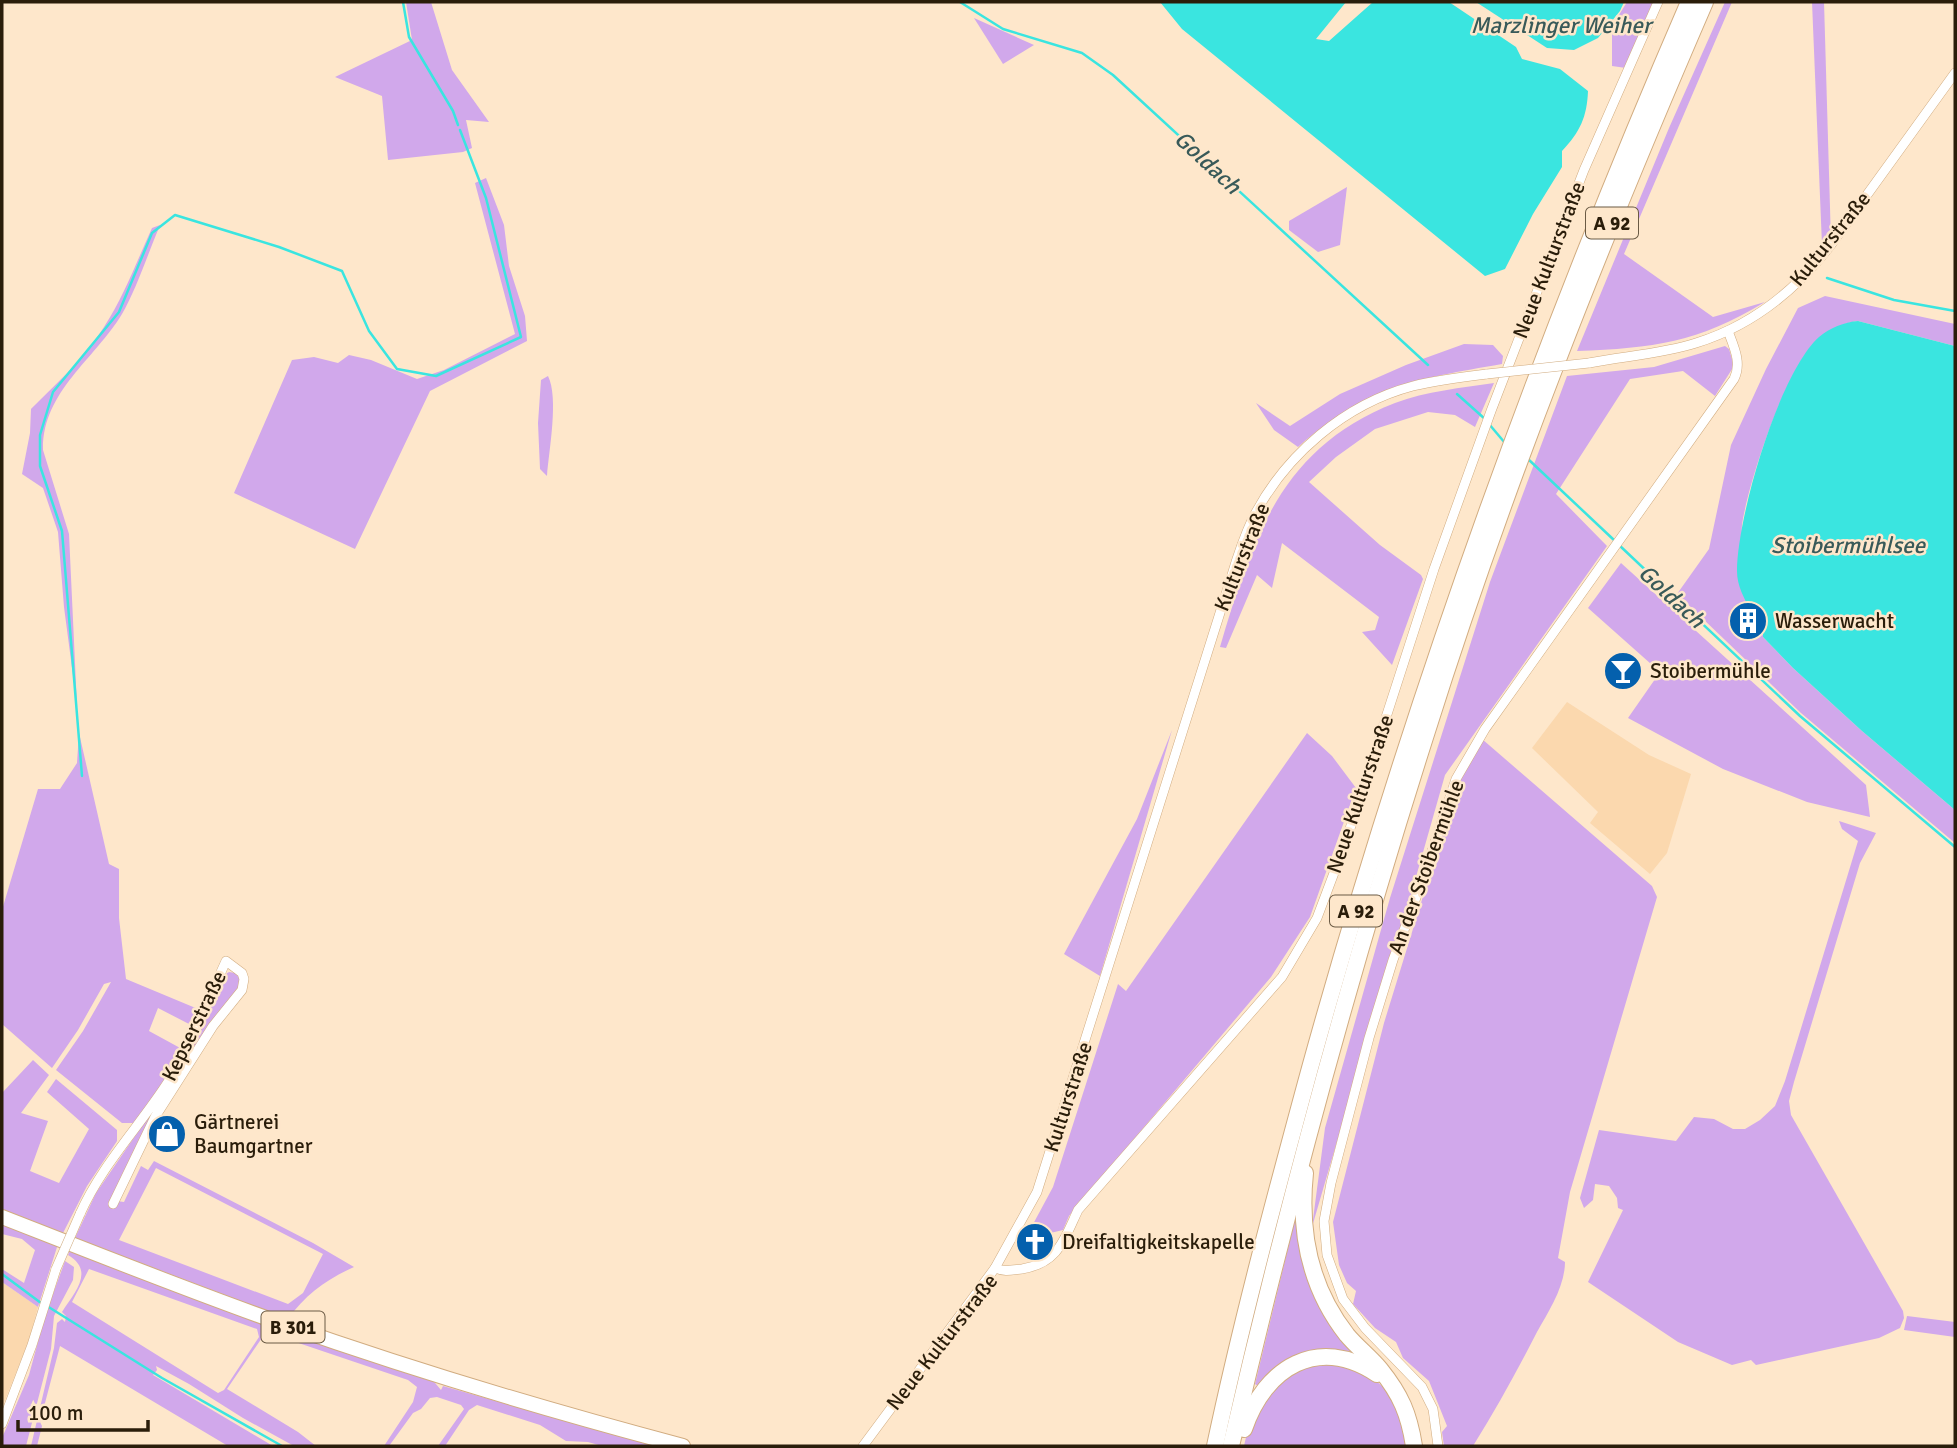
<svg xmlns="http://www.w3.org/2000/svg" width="1957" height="1448" viewBox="0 0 1957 1448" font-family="Signika,sans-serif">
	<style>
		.built { fill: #fbd8ae }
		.green { fill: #d1a8eb; fill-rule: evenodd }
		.water { fill: #3ae5e0 }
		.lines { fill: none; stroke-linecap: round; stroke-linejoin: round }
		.stream { stroke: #3ae5e0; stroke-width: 2.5 }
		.minor-casing { stroke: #d1ac80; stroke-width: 10 }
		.primary-casing { stroke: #d1ac80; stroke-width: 16 }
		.motorway-casing { stroke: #d1ac80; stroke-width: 18 }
		.minor { stroke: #fff; stroke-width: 9 }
		.primary { stroke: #fff; stroke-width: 14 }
		.motorway { stroke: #fff; stroke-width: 16 }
		.minor-bridge-casing { stroke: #d1ac80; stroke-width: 10; stroke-linecap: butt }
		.minor-bridge { stroke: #fff; stroke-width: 9 }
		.labels { text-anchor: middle; stroke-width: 5; stroke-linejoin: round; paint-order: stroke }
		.shield { fill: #fee7cb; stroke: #6a5a44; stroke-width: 2 }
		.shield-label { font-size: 19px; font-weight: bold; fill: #2a1d0a }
		.street-label { font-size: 21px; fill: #2a1d0a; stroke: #fee7cb }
		.poi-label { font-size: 21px; fill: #2a1d0a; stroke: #fee7cb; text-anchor: start }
		.water-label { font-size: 23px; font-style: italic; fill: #395a59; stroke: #fee7cb }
	</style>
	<rect width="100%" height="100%" fill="#fee7cb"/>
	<g class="built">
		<path d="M 1567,702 L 1649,755 L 1691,774 L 1667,853 L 1650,874 L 1590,823 L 1598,812 L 1532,748 Z"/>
		<path d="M 2,1282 L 38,1307 L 29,1340 L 2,1408 Z"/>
	</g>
	<g class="green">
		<path d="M 406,2 L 431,2 L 452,70 L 489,122 L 466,120 L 472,148 L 463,152 L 388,160 L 382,96 L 335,77 L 412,40 Z"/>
		<path d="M 1627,2 L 1654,2 L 1626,68 L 1612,66 L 1612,26 Z"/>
		<path d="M 1725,2 L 1732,2 L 1624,254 L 1713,317 L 1765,302 C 1697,343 1654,348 1577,351 L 1669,128 Z"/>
		<path d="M 1812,2 L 1824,2 L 1831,242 L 1822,245 Z"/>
		<path d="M 974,18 L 1034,45 L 1003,64 Z"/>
		<path d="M 486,178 L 504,225 L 509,266 L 525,316 L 527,341 L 430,391 L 355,549 L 234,493 L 292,360 L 314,357 L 338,363 L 349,355 L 371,360 L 417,379 L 444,370 L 515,334 L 475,183 Z"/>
		<path d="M 1347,187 L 1340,245 L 1318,252 L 1289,230 L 1289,221 Z"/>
		<path d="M 160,225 C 149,251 136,290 122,314 C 94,360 42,392 43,450 L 69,534 L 77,706 L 64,607 L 58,532 L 43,488 L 22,474 L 30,433 L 31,409 C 57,383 85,358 104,327 C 124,296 137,261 152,228 Z"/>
		<path d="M 1825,296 L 1955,324 L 1955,346 L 1858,321 C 1843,322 1822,335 1812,346 C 1784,376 1748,483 1742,525 C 1740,542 1752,589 1755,609 L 1763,617 L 1760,625 L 1763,627 L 1763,637 L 1793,668 L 1862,731 L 1955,810 L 1955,843 L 1801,713 L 1677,594 L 1709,549 L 1731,445 L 1766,369 L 1798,308 Z"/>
		<path d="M 1464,344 L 1493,345 L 1503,356 L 1502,364 C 1415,379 1367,387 1298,447 L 1274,430 L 1256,403 L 1290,426 L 1340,394 L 1406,365 Z"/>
		<path d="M 1725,346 L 1729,349 L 1734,366 L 1715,396 L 1683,371 L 1630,379 L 1556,494 L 1607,546 L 1445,775 L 1406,912 L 1366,1034 L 1350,1097 L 1312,1227 L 1325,1128 L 1390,898 L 1490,582 L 1567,376 L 1654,367 Z"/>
		<path d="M 548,376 C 559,398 549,450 547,476 L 540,469 L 538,423 L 541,380 Z"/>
		<path d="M 1494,383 L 1475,427 L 1455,415 L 1428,412 L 1375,429 L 1336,457 L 1309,482 L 1380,545 L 1421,575 L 1423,579 L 1392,665 L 1362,632 L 1375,630 L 1379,617 L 1282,543 L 1272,588 L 1257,575 L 1226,648 L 1220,647 C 1252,539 1281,447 1395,403 C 1426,391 1462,388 1494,383 Z"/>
		<path d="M 1621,563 L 1866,785 L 1870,817 L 1807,802 L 1723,769 L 1628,718 L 1660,672 L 1588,608 Z"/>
		<path d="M 1172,730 L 1100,976 L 1064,954 L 1137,819 Z"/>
		<path d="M 79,733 L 109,864 L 119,869 L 119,918 L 126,979 L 198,1009 L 189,1024 L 158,1008 L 149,1031 L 182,1049 L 168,1077 L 136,1123 L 122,1123 L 56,1070 L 83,1031 L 111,982 L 104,984 L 78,1030 L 52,1068 L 2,1024 L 2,910 L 38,789 L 60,789 L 77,763 Z"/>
		<path d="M 1307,733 L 1332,756 L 1356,788 L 1310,917 L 1271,977 L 1069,1216 L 1063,1230 L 1025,1239 L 1053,1187 L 1118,984 L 1126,991 Z"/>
		<path d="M 1482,739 L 1652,886 L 1657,897 L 1570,1192 L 1558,1258 L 1565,1262 C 1565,1286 1549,1311 1537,1332 C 1517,1371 1496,1409 1473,1446 L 1444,1446 L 1442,1432 L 1447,1426 L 1429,1381 L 1403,1358 L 1396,1342 L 1375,1328 L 1353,1304 L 1356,1291 L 1347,1283 L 1339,1265 L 1333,1222 L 1384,1023 L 1457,786 Z"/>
		<path d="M 1839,821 L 1876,833 L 1860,863 L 1794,1082 L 1789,1101 L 1791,1115 L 1903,1311 L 1904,1318 L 1900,1328 L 1879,1338 L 1756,1365 L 1751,1360 L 1732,1365 L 1678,1342 L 1588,1282 L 1623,1210 L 1618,1208 L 1617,1198 L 1609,1186 L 1595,1184 L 1593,1200 L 1584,1208 L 1580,1198 L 1599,1130 L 1676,1141 L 1694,1117 L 1714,1119 L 1733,1129 L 1745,1129 L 1760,1120 L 1775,1106 L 1785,1081 L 1858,841 L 1842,829 Z"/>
		<path d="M 229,972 L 235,973 L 240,978 L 239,988 L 140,1138 L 110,1200 L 124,1202 L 141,1166 L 148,1170 L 154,1161 L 313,1243 L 354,1267 C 327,1279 305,1295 288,1319 L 75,1238 L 96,1193 L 144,1123 L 223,976 ZM 156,1168 L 323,1254 L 303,1293 L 288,1304 L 119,1240 Z"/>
		<path d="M 33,1060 L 49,1075 L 21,1113 L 48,1121 L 30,1171 L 59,1183 L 89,1129 L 47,1092 L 56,1079 L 117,1130 L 117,1141 L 87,1186 L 63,1233 L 2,1209 L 2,1093 Z"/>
		<path d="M 1296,1215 L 1309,1280 L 1370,1363 C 1325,1342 1291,1349 1258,1386 L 1255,1384 Z"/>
		<path d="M 2,1223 L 58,1244 L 38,1307 L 2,1282 L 2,1269 L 24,1283 L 35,1250 L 22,1239 L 2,1234 Z"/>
		<path d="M 70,1250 L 430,1377 L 441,1390 L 443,1386 L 655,1446 L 602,1446 L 588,1442 L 566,1441 L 540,1425 L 477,1405 L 469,1410 L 445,1446 L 438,1446 L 464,1409 L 461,1405 L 437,1397 L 430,1398 L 421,1409 L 413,1413 L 389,1446 L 384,1446 L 413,1402 L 417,1387 L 408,1380 L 266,1332 L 227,1389 L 298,1432 L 316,1446 L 294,1446 L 243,1418 L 189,1384 L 156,1366 L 157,1370 L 153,1375 L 273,1446 L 228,1446 L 60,1346 L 40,1422 L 42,1426 L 37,1446 L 31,1446 L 54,1348 L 57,1323 L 62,1319 L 65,1322 L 66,1316 L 62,1312 C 75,1292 95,1271 68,1255 ZM 89,1269 L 257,1329 L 259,1337 L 224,1390 L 218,1393 L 72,1302 Z"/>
		<path d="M 65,1261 L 74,1267 L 73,1280 L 54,1316 L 51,1349 L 26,1446 L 2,1446 L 2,1438 L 29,1375 L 45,1316 Z"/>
		<path d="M 1907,1316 L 1955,1322 L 1955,1337 L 1904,1330 Z"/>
		<path d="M 1336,1360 C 1363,1373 1390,1383 1402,1414 C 1405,1423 1405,1436 1406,1446 L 1244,1446 L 1249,1424 L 1282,1374 Z"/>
	</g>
	<g class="water">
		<path d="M 1160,2 L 1346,2 L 1316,39 L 1329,41 L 1373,2 L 1449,2 L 1516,47 L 1522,59 L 1560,69 L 1588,91 C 1587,117 1580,132 1562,151 L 1562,167 L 1533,214 L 1505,269 L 1485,276 L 1182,29 Z"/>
		<path d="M 1476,2 L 1624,2 L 1620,11 L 1598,38 L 1574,50 L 1547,48 Z"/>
		<path d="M 1858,321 L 1955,346 L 1955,810 L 1862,731 L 1793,668 L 1763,637 L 1763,627 L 1760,625 L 1763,616 L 1759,611 L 1751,611 C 1744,598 1737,586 1737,571 C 1737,517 1779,373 1819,337 C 1830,328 1844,322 1858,321 Z"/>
	</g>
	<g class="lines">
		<g class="stream">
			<path d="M 403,2 L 409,37 L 453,111 L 458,125"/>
			<path d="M 960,2 L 1003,29 L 1082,53 L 1113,75 L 1428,365"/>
			<path d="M 1827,278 L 1894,300 L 1955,311"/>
			<path d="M 1457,394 L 1485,419"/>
			<path d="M 1489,424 L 1505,443"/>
			<path d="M 1528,459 L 1615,541"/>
			<path d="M 1619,545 L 1800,716 L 1955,847"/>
			<path d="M 82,776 L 62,531 L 40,466 L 40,435 L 53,392 L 119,312 L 152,233 L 175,215 L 279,247 L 342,271 L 369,331 L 397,369 L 436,376 L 521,337 L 486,198 L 460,130"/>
			<path d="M 2,1274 L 41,1303"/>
			<path d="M 47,1306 L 162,1378 L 282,1446"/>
		</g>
		<defs>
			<g id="minor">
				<path d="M 1589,363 C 1624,356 1662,354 1696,343 C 1751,326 1795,291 1830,246 L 1955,73"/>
				<path d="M 80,1214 C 102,1164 141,1125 170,1079 C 193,1042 208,1000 226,961 L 242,973 L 244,979 L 242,990 L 213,1026 L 155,1117 L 113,1204"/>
				<path d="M 995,1268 C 1004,1272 1012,1270 1022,1269 C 1058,1263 1064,1240 1078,1210 L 1282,977 L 1317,918 L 1346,841 L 1434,569 L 1491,411 L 1584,170 L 1658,2"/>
				<path d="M 2,1424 L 32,1345 L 56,1269"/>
				<path d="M 863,1446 L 995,1268 L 1037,1192 L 1231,578 C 1237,558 1244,537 1253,518 C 1285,455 1345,404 1413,386 C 1437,380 1462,377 1487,374"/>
				<path d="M 1438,1446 L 1433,1409 L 1422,1387 L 1365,1328 L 1343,1299 L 1327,1255 L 1324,1221 L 1331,1183 L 1369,1038 L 1393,960 L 1421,884 L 1456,779 L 1485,729 L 1734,379 C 1742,363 1734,347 1728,331"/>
			</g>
			<path id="primary" d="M 2,1217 C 94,1253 187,1290 280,1323 C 413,1370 547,1410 683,1446"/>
			<g id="motorway">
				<path d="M 1305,1173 C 1299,1231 1310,1288 1347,1335 C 1357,1347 1370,1357 1380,1369 C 1401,1395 1409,1414 1414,1446"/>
				<path d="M 1244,1429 C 1265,1367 1318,1335 1377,1374"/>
				<path d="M 1215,1446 C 1242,1319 1276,1193 1310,1068 C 1411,704 1539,348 1689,2"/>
				<path d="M 1231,1446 C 1287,1205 1352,966 1427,731 C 1505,483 1602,240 1705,2"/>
			</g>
		</defs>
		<use href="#minor" class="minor-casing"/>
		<use href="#primary" class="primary-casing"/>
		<use href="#motorway" class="motorway-casing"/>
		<use href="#minor" class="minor"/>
		<use href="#primary" class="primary"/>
		<use href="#motorway" class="motorway"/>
		<defs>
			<g id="minor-bridge">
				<path d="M 1487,374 L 1589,363"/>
				<path d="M 56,1269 L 80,1214"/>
			</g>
		</defs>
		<use href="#minor-bridge" class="minor-bridge-casing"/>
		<use href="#minor-bridge" class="minor-bridge"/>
	</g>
	<defs>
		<symbol id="building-disc" viewBox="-11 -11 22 22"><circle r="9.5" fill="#0460ad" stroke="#fee7cb"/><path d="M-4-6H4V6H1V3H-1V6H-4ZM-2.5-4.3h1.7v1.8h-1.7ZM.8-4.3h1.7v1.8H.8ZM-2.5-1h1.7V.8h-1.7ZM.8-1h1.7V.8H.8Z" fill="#fff"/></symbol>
		<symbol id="bar-disc" viewBox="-11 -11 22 22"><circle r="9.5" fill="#0460ad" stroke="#fee7cb"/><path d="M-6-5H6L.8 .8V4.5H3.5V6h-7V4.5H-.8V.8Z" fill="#fff"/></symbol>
		<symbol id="shop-disc" viewBox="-11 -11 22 22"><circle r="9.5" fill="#0460ad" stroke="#fee7cb"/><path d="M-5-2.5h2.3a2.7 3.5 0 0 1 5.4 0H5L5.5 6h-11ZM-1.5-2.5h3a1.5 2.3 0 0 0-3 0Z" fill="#fff"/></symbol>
		<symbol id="church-disc" viewBox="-11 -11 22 22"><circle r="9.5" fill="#0460ad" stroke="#fee7cb"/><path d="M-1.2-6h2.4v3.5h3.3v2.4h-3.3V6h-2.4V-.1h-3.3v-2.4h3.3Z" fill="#fff"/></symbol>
	</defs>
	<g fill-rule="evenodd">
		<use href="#building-disc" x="1726" y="599" width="44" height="44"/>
		<use href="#bar-disc" x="1601" y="649" width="44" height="44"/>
		<use href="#shop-disc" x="145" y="1112" width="44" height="44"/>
		<use href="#church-disc" x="1013" y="1220" width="44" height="44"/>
	</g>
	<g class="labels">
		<g class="shield">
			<rect x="1586" y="207.5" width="52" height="31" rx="5"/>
			<rect x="1330" y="895.5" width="52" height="31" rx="5"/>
			<rect x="261.5" y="1311.5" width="63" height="31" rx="5"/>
		</g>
		<g class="shield-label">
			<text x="1612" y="230">A 92</text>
			<text x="1356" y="918">A 92</text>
			<text x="293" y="1334">B 301</text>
		</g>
		<g class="street-label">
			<text transform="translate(1830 239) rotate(-51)" y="7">Kulturstraße</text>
			<text transform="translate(1549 260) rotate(-69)" y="7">Neue Kulturstraße</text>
			<text transform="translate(1242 557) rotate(-68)" y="7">Kulturstraße</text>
			<text transform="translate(1360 794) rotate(-71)" y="7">Neue Kulturstraße</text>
			<text transform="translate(1426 867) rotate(-70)" y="7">An der Stoibermühle</text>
			<text transform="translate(194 1026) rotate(-64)" y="7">Kepserstraße</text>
			<text transform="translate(1068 1097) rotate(-72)" y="7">Kulturstraße</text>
			<text transform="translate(942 1342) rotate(-52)" y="7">Neue Kulturstraße</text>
		</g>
		<g class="poi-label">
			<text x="1775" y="628">Wasserwacht</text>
			<text x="1650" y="678">Stoibermühle</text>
			<text x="194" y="1129">Gärtnerei<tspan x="194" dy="24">Baumgartner</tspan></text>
			<text x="1062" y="1249">Dreifaltigkeitskapelle</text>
		</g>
		<g class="water-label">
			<text x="1561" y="33">Marzlinger Weiher</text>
			<text transform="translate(1208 162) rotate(43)" y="8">Goldach</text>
			<text x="1848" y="553">Stoibermühlsee</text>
			<text transform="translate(1672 596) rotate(43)" y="8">Goldach</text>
		</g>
	</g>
	<rect width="1957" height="1448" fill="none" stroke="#2a1d0a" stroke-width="7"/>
	<path d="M18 1420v10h130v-10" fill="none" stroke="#2a1d0a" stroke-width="3.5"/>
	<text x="28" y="1420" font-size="21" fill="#2a1d0a" stroke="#fee7cb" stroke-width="5" paint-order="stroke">100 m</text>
</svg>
